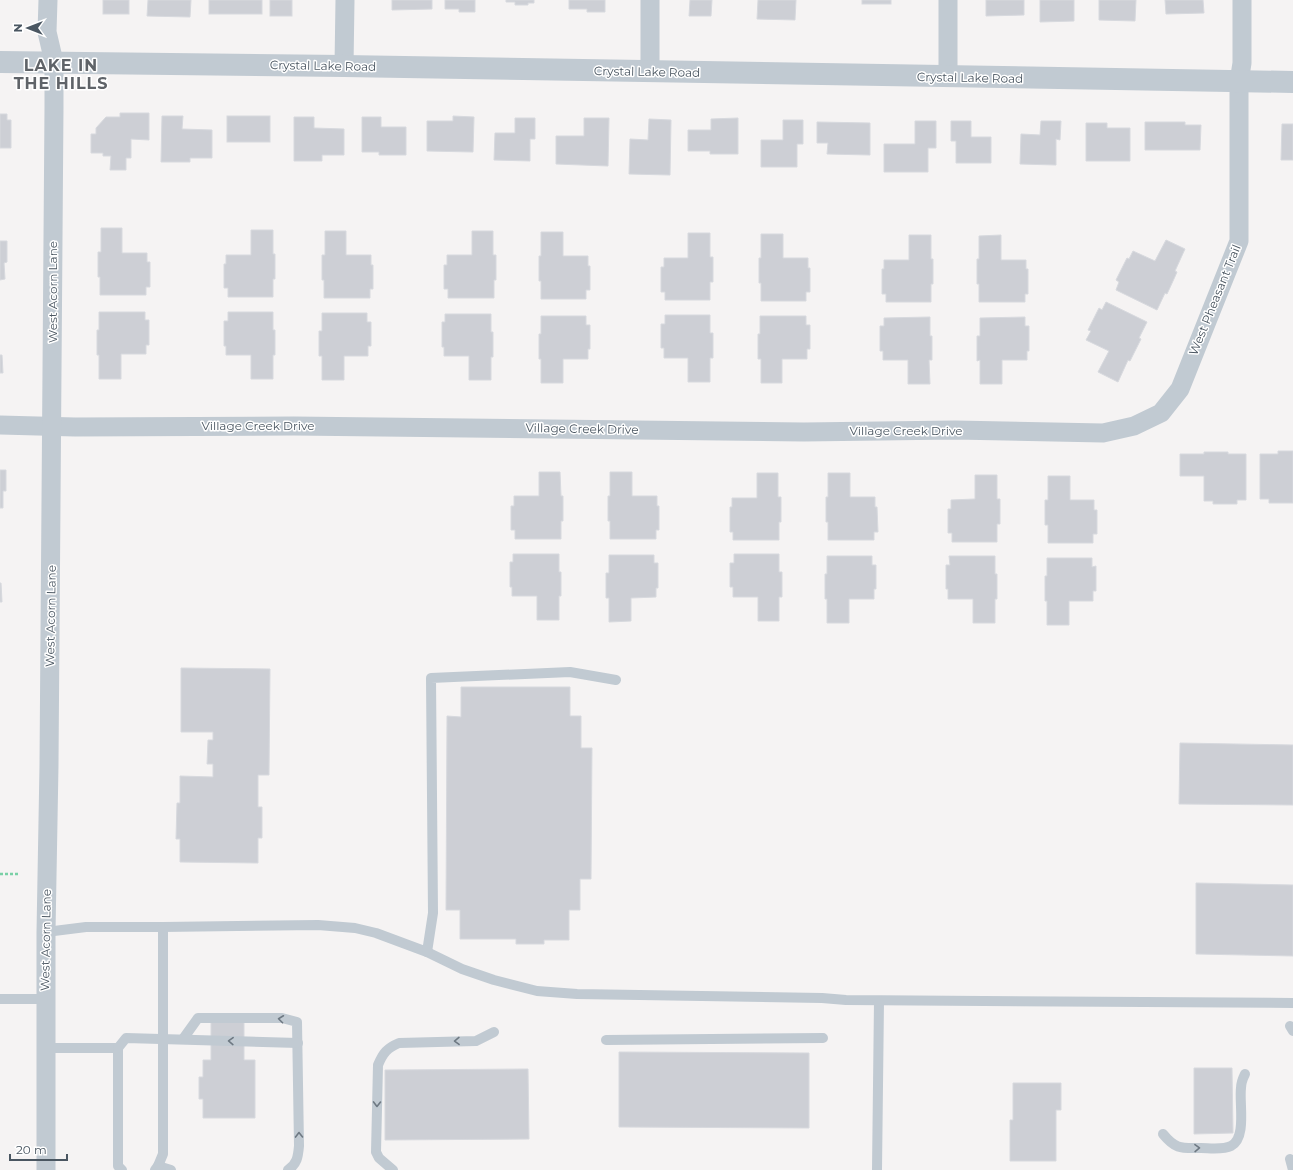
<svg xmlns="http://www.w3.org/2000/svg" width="1293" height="1170" viewBox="0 0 1293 1170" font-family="Montserrat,sans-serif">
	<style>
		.building { fill: #cdcfd5; stroke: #d7d9de }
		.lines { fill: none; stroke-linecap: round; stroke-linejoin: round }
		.path { stroke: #7ad0a6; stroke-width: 2.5; stroke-dasharray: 3 2; stroke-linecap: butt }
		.service { stroke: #c1cad2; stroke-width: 10 }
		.minor { stroke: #c1cad2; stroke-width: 19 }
		.tertiary { stroke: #c1cad2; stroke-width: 22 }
		.oneway { stroke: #6e7983 }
		.labels { text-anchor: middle; stroke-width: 3; stroke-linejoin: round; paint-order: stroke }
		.street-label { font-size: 12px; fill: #4a5661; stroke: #fff }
		.district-label { font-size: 16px; font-weight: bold; letter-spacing: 1px; fill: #5f6368; stroke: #fff }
	</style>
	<rect width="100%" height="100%" fill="#f5f3f3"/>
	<g class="building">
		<rect x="103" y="0" width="26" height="14"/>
		<path d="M 148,0 L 191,0 L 190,17 L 147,16 Z"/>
		<rect x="209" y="0" width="53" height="14"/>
		<rect x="270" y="0" width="22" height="16"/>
		<path d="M 392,0 L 432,0 L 432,9 L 392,10 Z"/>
		<path d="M 445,0 L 475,0 L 475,12 L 459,12 L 459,9 L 445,9 Z"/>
		<path d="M 506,0 L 534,0 L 534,3 L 528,3 L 528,5 L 515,5 L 515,2 L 506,2 Z"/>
		<path d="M 569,0 L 605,0 L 605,12 L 587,12 L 587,9 L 569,9 Z"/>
		<path d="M 690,0 L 712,0 L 711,16 L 689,16 Z"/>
		<path d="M 758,0 L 796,0 L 795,20 L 757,19 Z"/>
		<rect x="862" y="0" width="29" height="4"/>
		<path d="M 986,0 L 1024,0 L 1024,15 L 986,16 Z"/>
		<path d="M 1040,0 L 1074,0 L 1074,21 L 1040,22 Z"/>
		<path d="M 1099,0 L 1136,0 L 1135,21 L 1099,20 Z"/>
		<path d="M 1165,0 L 1203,0 L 1204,13 L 1166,14 Z"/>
		<path d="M 120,113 L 149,113 L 149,140 L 131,139 L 131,158 L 126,158 L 126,170 L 110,170 L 111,156 L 103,156 L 103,153 L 91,153 L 91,134 L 96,134 L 96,128 L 106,117 L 120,117 Z"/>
		<path d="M 0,114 L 7,114 L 7,120 L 11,120 L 11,148 L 0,148 Z"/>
		<path d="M 162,116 L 183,116 L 182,129 L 212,130 L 212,158 L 190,158 L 190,162 L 161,162 Z"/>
		<rect x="227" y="116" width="43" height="26"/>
		<path d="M 453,116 L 474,117 L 473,152 L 427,151 L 427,121 L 453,121 Z"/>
		<path d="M 294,117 L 314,117 L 314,128 L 344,129 L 344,155 L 322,155 L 322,161 L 294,161 Z"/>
		<path d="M 362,117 L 381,117 L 381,127 L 406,127 L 406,155 L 379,155 L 379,152 L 362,152 Z"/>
		<path d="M 515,118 L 535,118 L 535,139 L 530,139 L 530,161 L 494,160 L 495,133 L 515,133 Z"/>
		<path d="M 584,118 L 609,118 L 608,166 L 556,164 L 556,136 L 584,136 Z"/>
		<path d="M 738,118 L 738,154 L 710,154 L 710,151 L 688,151 L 688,130 L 711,130 L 711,119 Z"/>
		<path d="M 649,119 L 671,120 L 670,175 L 629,174 L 630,139 L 648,140 Z"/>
		<path d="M 783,120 L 803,120 L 803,144 L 797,144 L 797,167 L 761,167 L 761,140 L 783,140 Z"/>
		<path d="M 915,121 L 936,121 L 936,148 L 928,148 L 928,172 L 884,172 L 884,144 L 915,144 Z"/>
		<path d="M 951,121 L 971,121 L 971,137 L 991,137 L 991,163 L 956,163 L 956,141 L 951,141 Z"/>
		<path d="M 1041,121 L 1061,121 L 1060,140 L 1056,139 L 1056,165 L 1020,164 L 1021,134 L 1040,135 Z"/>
		<path d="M 817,122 L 870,123 L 870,155 L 827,154 L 828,143 L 817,143 Z"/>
		<path d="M 1145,122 L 1185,122 L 1185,125 L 1201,125 L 1200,150 L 1145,150 Z"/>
		<path d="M 1086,123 L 1107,123 L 1107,128 L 1130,128 L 1130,161 L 1086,161 Z"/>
		<path d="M 1282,124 L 1293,124 L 1293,160 L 1281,160 Z"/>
		<path d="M 101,228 L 122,228 L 122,253 L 147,253 L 147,262 L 150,262 L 150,287 L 146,287 L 146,295 L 100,295 L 100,277 L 98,277 L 98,252 L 101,252 Z"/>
		<path d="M 251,230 L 273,230 L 273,254 L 275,254 L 275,279 L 273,279 L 273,297 L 228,297 L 228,288 L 224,288 L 224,264 L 226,264 L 226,255 L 251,255 Z"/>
		<path d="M 325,231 L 346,231 L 346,255 L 371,255 L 371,265 L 373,265 L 373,289 L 370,289 L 370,298 L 324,298 L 324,280 L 322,280 L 322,255 L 325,255 Z"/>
		<path d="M 472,231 L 493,231 L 493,255 L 496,255 L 496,280 L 494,280 L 494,298 L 448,298 L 448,289 L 444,289 L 444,265 L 447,265 L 447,255 L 472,255 Z"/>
		<path d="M 541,232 L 563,232 L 563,256 L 588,256 L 588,266 L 590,266 L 590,290 L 586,290 L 586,299 L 541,299 L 541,281 L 539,281 L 539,256 L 541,256 Z"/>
		<path d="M 688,233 L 710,233 L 710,257 L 713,257 L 713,282 L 710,282 L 710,300 L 665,300 L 665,292 L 661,292 L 661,267 L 664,267 L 664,258 L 688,258 Z"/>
		<path d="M 761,234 L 783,234 L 783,258 L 808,258 L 808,268 L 810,268 L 810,292 L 806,292 L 806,301 L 761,301 L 761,283 L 759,283 L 759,258 L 761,258 Z"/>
		<path d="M 909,235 L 931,235 L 931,259 L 933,259 L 933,284 L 931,284 L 931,302 L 886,302 L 886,294 L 882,294 L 882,269 L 884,269 L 884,260 L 909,260 Z"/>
		<path d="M 1001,235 L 1001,260 L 1026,260 L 1026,269 L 1028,269 L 1028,294 L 1025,294 L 1025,302 L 979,302 L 979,284 L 977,284 L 977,259 L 979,259 L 979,236 Z"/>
		<path d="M 1166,240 L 1185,249 L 1175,271 L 1177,272 L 1173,281 L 1167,294 L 1165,293 L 1157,310 L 1116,290 L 1119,282 L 1116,280 L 1127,258 L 1129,259 L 1133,251 L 1155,261 Z"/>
		<path d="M 0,241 L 7,241 L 7,262 L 4,263 L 5,279 L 0,280 Z"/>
		<path d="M 1106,302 L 1147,322 L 1139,338 L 1141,339 L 1130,361 L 1128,360 L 1118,382 L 1098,372 L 1109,351 L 1086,340 L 1091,331 L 1088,330 L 1099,308 L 1102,310 Z"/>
		<path d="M 99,312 L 145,312 L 145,320 L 149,320 L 149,345 L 146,345 L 146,354 L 121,354 L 121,379 L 99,379 L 99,355 L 97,355 L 97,330 L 99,330 Z"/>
		<path d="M 228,312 L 273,312 L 273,330 L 275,330 L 275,355 L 273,355 L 273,379 L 251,379 L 251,355 L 226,355 L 226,346 L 224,346 L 224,321 L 228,321 Z"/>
		<path d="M 322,313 L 367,313 L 367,322 L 371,322 L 371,346 L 368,346 L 368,356 L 344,356 L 344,380 L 322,380 L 322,356 L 319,356 L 319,331 L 322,331 Z"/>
		<path d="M 445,314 L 491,314 L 491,332 L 493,332 L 493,357 L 491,357 L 491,380 L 469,380 L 469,356 L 444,356 L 444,347 L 442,347 L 442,322 L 445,322 Z"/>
		<path d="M 665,315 L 710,315 L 710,333 L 713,333 L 713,358 L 710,358 L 710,382 L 688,382 L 688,358 L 664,358 L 664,348 L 661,348 L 661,324 L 665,324 Z"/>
		<path d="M 541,316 L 586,316 L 586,325 L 590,325 L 590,349 L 588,349 L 588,359 L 563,359 L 563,383 L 541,383 L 541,359 L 539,359 L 539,334 L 541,334 Z"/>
		<path d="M 760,316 L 806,316 L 806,325 L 810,325 L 810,349 L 807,349 L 807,359 L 782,359 L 782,383 L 761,383 L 761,359 L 758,359 L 758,334 L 760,334 Z"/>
		<path d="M 930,317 L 930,336 L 932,336 L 932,360 L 929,360 L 930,384 L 908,384 L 908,360 L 883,360 L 883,351 L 880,351 L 880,326 L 884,326 L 884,318 Z"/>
		<path d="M 1025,317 L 1025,326 L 1029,326 L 1029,351 L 1027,351 L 1027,360 L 1002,360 L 1002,384 L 980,384 L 980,360 L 977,361 L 977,336 L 980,336 L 980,318 Z"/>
		<path d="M 0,355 L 2,355 L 3,373 L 0,373 Z"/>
		<path d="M 1278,451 L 1293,451 L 1293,503 L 1269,503 L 1269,499 L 1260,499 L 1260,454 L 1278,454 Z"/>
		<path d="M 1204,452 L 1228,452 L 1228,454 L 1246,454 L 1246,500 L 1237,500 L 1237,504 L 1213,504 L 1213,501 L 1204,501 L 1204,476 L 1180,476 L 1180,454 L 1204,454 Z"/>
		<path d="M 0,470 L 6,470 L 6,491 L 3,491 L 3,508 L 0,508 Z"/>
		<path d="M 539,472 L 560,472 L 561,496 L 563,496 L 563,521 L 561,521 L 561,539 L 515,539 L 515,530 L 511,530 L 511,506 L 514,506 L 514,496 L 539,496 Z"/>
		<path d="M 610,472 L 632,472 L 632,496 L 657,496 L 657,506 L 659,506 L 659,530 L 656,530 L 656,539 L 610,539 L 610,521 L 608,521 L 608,496 L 610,496 Z"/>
		<path d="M 757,473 L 778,473 L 778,497 L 781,497 L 781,522 L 779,522 L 779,540 L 733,540 L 733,532 L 730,532 L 730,507 L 732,507 L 732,498 L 757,498 Z"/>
		<path d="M 828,473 L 850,473 L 850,497 L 875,497 L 875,507 L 877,507 L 878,532 L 874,532 L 874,540 L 828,540 L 828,522 L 826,522 L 826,497 L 828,497 Z"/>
		<path d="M 975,475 L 997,475 L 997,499 L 1000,499 L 1000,524 L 997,524 L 997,542 L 952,542 L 952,533 L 948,533 L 948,509 L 951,509 L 951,500 L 975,499 Z"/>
		<path d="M 1048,476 L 1070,476 L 1070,500 L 1094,500 L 1094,510 L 1097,510 L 1097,534 L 1093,534 L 1093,543 L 1048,543 L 1048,525 L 1045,525 L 1045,500 L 1048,500 Z"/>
		<path d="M 513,554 L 559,554 L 559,572 L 561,572 L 561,596 L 559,596 L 559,620 L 537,620 L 537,596 L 512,596 L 512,587 L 510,587 L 510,562 L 513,562 Z"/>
		<path d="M 734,554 L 779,554 L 779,572 L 782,572 L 782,597 L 779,597 L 779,621 L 758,621 L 758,597 L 733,597 L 733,587 L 730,587 L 730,563 L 734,563 Z"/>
		<path d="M 609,555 L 654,555 L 654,563 L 658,563 L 658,588 L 656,588 L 656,597 L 631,598 L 631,621 L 609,622 L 609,598 L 606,598 L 606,573 L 609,573 Z"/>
		<path d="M 827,556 L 872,556 L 872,565 L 876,565 L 876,589 L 874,589 L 874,599 L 849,599 L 849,623 L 827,623 L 827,599 L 825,599 L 825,574 L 827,574 Z"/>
		<path d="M 949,556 L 995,556 L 995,574 L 997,574 L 997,599 L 995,599 L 995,623 L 973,623 L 973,599 L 948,599 L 948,589 L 946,589 L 946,565 L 950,565 Z"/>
		<path d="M 1047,558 L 1092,558 L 1092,567 L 1096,566 L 1096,591 L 1093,591 L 1093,601 L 1069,601 L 1069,625 L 1047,625 L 1047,601 L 1045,601 L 1045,576 L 1047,576 Z"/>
		<path d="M 0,583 L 1,583 L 2,602 L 0,602 Z"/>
		<path d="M 181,668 L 270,669 L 269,775 L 258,775 L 258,807 L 262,807 L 262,838 L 258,838 L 258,863 L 180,862 L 180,839 L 176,839 L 177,803 L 180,803 L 180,776 L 213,777 L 213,764 L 207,764 L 208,740 L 213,740 L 213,732 L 181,732 Z"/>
		<path d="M 461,687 L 570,687 L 570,716 L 581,716 L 581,748 L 592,748 L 591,879 L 580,879 L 580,910 L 569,910 L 569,940 L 544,940 L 544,944 L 516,944 L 516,939 L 460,939 L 460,910 L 446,910 L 447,716 L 461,717 Z"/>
		<path d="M 1180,743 L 1293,745 L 1293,805 L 1179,804 Z"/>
		<path d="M 1196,883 L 1293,885 L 1293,956 L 1196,954 Z"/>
		<path d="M 211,1021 L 244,1021 L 244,1060 L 255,1060 L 255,1118 L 203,1118 L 203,1099 L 199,1099 L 199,1077 L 203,1077 L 203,1060 L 211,1060 Z"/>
		<path d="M 619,1052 L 809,1053 L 809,1128 L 619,1127 Z"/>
		<path d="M 1194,1068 L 1232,1068 L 1233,1133 L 1194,1134 Z"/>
		<path d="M 528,1069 L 529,1139 L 385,1140 L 385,1070 Z"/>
		<path d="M 1013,1083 L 1061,1083 L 1061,1110 L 1056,1110 L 1056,1161 L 1010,1161 L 1010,1120 L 1013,1120 Z"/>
	</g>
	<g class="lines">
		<path class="path" d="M 0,874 L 19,874"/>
		<g class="service">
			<path d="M 46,932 L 86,927 L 163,927 L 318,925 L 355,928 L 376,933 L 427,952 L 462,969 L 494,980 L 537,991 L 577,994 L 822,998 L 846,1000 L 1293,1003"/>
			<path d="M 427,952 L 433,913 L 431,678 L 570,672 L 616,680"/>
			<path d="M 0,999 L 46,999"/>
			<path d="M 1290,1026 L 1293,1031"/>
			<path d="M 183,1039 L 198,1018 L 282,1018 L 297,1022 L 299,1146 C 298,1157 297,1164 288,1170"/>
			<path d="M 606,1040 L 823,1038"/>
			<path d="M 47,1048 L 118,1048 L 118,1166 L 122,1170"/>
			<path d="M 118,1048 L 126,1038 L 298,1043"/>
			<path d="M 1163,1134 C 1176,1150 1182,1148 1201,1148 C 1209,1148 1223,1150 1231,1146 C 1247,1138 1239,1103 1241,1088 C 1241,1083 1243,1078 1245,1074"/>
			<path d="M 1290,1159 L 1293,1170"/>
			<path d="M 158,1166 L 171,1170"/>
			<path d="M 155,1170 L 158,1166 L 163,1154 L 163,927"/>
			<path d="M 393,1170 L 379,1158 L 376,1152 L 378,1065 C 383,1053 387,1048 399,1043 L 476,1041 L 494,1032"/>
			<path d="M 877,1170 L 879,1001"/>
		</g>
		<g class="minor">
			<path d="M 650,0 L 650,72"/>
			<path d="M 948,0 L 948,77"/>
			<path d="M 344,66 L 345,0"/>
			<path d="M 0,425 L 75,427 L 294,426 L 804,432 L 955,430 L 1103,433 L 1134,426 L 1161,413 L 1180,389 L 1239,241 L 1239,82 L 1242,63 L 1242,0"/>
			<path d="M 46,1170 L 46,932 L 49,765 L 54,107 L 54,62 L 47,32 L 48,0"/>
		</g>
		<path class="tertiary" d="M 0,62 L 344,66 L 1293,82"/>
	</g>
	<defs><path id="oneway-chevron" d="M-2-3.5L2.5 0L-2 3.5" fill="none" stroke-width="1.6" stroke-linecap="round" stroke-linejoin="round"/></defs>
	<g class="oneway">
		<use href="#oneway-chevron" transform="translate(281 1019) rotate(-173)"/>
		<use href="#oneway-chevron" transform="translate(231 1041) rotate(-178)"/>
		<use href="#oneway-chevron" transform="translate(457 1041) rotate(179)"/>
		<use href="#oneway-chevron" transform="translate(377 1104) rotate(91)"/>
		<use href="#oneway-chevron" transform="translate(299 1135) rotate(-91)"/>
		<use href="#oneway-chevron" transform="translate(1197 1148) rotate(-1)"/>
	</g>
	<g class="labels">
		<g class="street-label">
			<text transform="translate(323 66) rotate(1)" y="4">Crystal Lake Road</text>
			<text transform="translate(647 72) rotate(1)" y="4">Crystal Lake Road</text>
			<text transform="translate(970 78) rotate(1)" y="4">Crystal Lake Road</text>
			<text transform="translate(53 292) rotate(-90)" y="4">West Acorn Lane</text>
			<text transform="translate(1215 300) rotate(-68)" y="4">West Pheasant Trail</text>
			<text x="258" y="430">Village Creek Drive</text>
			<text transform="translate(582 429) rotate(1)" y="4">Village Creek Drive</text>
			<text x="906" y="435">Village Creek Drive</text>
			<text transform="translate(51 616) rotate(-89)" y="4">West Acorn Lane</text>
			<text transform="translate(46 940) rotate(-89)" y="4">West Acorn Lane</text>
		</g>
		<g class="district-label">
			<text x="61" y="71">LAKE IN<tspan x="61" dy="18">THE HILLS</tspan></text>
		</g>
	</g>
	<g transform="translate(28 28) rotate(270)" stroke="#ffffff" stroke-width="3" paint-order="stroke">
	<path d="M0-3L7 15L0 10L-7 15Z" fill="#4a5661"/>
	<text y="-6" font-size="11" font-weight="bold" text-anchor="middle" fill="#4a5661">N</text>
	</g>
	<path d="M10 1154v6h57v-6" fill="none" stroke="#4a5661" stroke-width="2"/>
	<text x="16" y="1154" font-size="12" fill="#4a5661" stroke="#ffffff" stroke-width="3" paint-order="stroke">20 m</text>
</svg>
